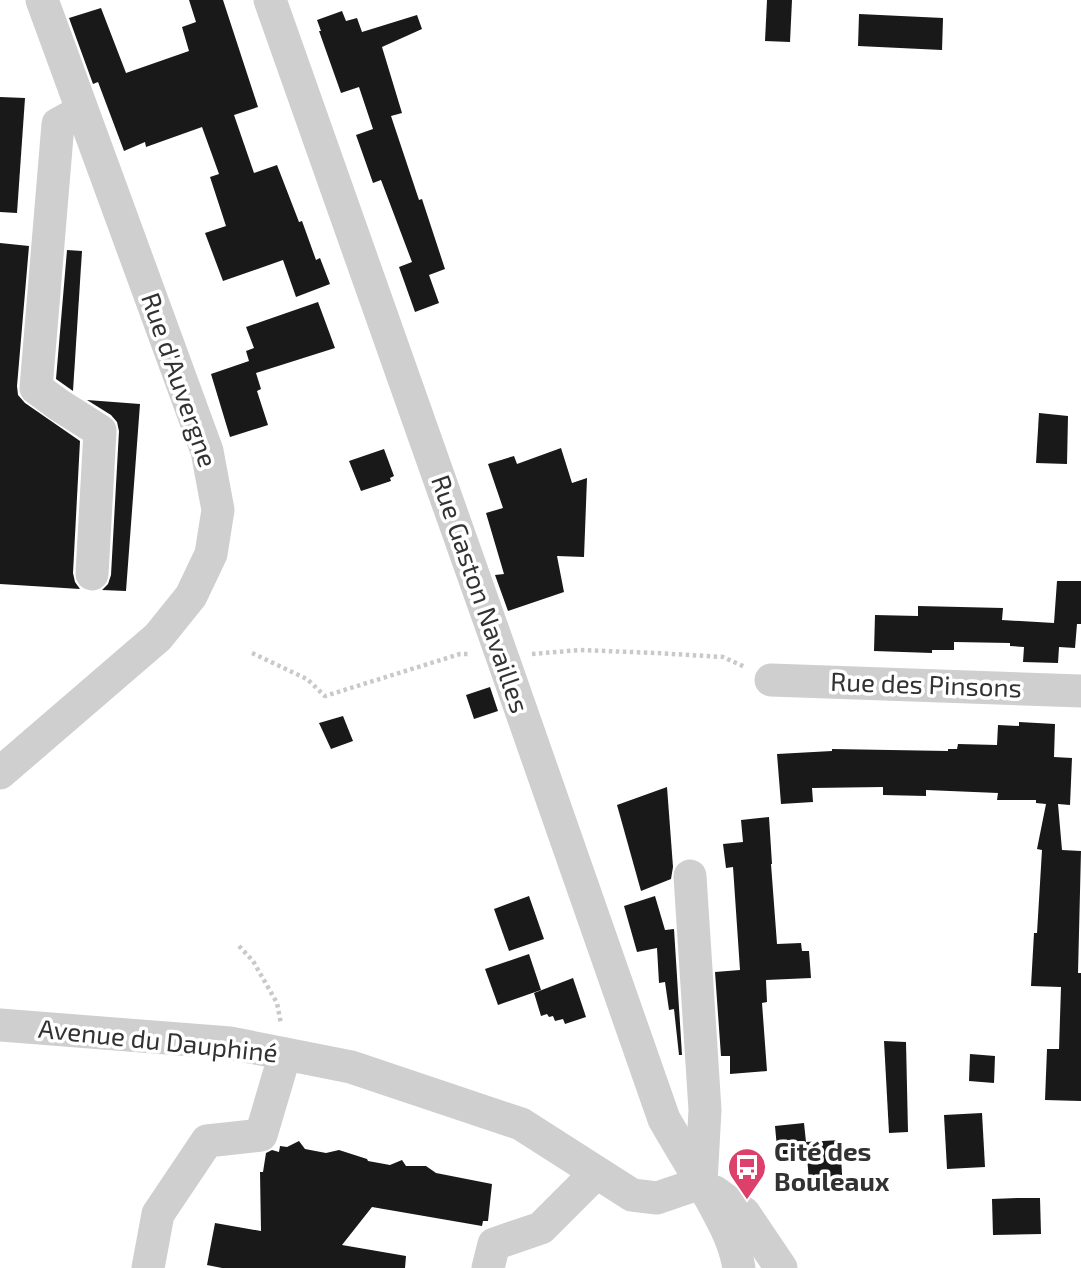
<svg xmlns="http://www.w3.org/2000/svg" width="1081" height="1268" viewBox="0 0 1081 1268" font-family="'Exo 2',sans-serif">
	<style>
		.building { fill: #191919 }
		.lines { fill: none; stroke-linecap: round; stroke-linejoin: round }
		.path { stroke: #c9c9c9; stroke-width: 4.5; stroke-dasharray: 3.5 3.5; stroke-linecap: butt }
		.minor { stroke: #cfcfcf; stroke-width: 33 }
		.labels { text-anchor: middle; stroke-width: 7; stroke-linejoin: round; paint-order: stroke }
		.street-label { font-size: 26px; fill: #323232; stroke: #fff }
		.poi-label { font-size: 26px; font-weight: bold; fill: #323232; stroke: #fff; text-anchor: start }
	</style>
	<rect width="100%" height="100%" fill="#fff"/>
	<g class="building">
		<path d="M 189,0 L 223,0 L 258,107 L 234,115 L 254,173 L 277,165 L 299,222 L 302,221 L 316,260 L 320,258 L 330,284 L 296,297 L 283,260 L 223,281 L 205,233 L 226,226 L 210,177 L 219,174 L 202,127 L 146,147 L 145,142 L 124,151 L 98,82 L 93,84 L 69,18 L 101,8 L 126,73 L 189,51 L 182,27 L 196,22 Z"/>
		<path d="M 767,0 L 792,0 L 790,42 L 765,41 Z"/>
		<path d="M 342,11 L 346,21 L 357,18 L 362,32 L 417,15 L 422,29 L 382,47 L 402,113 L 391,116 L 419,200 L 422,199 L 445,269 L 429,275 L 439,303 L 415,312 L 399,267 L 412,262 L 381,180 L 373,183 L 356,135 L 373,129 L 359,87 L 341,93 L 319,31 L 321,31 L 317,20 Z"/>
		<path d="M 859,14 L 943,18 L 942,50 L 858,46 Z"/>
		<path d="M 0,97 L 25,98 L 17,213 L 0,212 Z"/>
		<path d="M 0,243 L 29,246 L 17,386 L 18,395 L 25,403 L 80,441 L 73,573 L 75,582 L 80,589 L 0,584 Z"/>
		<path d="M 67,250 L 82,251 L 73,391 L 56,379 Z"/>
		<path d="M 318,302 L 335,348 L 256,373 L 261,389 L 257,391 L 268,425 L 230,437 L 211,374 L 249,361 L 246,351 L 254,348 L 246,327 Z"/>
		<path d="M 87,400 L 140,404 L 126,591 L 102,590 L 108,584 L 111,575 L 119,431 L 117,422 L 111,415 Z"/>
		<path d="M 1039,413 L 1068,416 L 1067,464 L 1036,463 Z"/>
		<path d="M 561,448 L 572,483 L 587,478 L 584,557 L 557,556 L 564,592 L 508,611 L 495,575 L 504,574 L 486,513 L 503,508 L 488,464 L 514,456 L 517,464 Z"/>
		<path d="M 384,449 L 394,476 L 390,478 L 391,481 L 361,491 L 349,461 Z"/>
		<path d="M 1057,581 L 1081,581 L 1081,624 L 1077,624 L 1075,648 L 1059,647 L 1058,663 L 1023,662 L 1024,647 L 1010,646 L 1010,643 L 954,642 L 954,650 L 932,650 L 932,653 L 874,651 L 875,615 L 918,616 L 918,606 L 1003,608 L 1002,620 L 1054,623 Z"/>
		<path d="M 490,687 L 498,711 L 474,719 L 466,695 Z"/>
		<path d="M 343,716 L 353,741 L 331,749 L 319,723 Z"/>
		<path d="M 1019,722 L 1055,724 L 1054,757 L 1072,758 L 1070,805 L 1058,804 L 1062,850 L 1081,851 L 1078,973 L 1081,973 L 1081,1101 L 1045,1100 L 1047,1049 L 1059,1049 L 1061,987 L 1031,986 L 1034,933 L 1037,933 L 1042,850 L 1037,849 L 1046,804 L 1036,803 L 1036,800 L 997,800 L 998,793 L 926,790 L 926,796 L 883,795 L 883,787 L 812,788 L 813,802 L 781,804 L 777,754 L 832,751 L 832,749 L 948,751 L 948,749 L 957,749 L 958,744 L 997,745 L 998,725 L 1019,726 Z"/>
		<path d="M 667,787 L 673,867 L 671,879 L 641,891 L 617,805 Z"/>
		<path d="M 769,817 L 772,864 L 771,864 L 777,944 L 801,943 L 802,951 L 809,951 L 811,978 L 766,980 L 767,1002 L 762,1003 L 767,1071 L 730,1074 L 730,1056 L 721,1056 L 715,972 L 740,970 L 733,867 L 726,868 L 723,844 L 743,842 L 741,820 Z"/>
		<path d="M 529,896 L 544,939 L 509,951 L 494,909 Z"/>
		<path d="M 655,896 L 665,930 L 674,929 L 682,1055 L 679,1055 L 674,1009 L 669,1010 L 665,982 L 659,983 L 657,948 L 637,952 L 624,906 Z"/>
		<path d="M 529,954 L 541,990 L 498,1005 L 485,969 Z"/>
		<path d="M 573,978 L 586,1017 L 565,1024 L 563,1019 L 555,1021 L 553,1016 L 549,1017 L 547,1014 L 541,1016 L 534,993 Z"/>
		<path d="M 884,1041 L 906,1042 L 908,1132 L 889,1133 Z"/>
		<path d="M 970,1054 L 995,1056 L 994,1083 L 969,1081 Z"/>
		<path d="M 982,1113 L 985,1167 L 947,1169 L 944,1115 Z"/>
		<path d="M 804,1123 L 806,1142 L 840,1140 L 843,1191 L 810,1192 L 807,1157 L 778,1159 L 775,1126 Z"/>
		<path d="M 299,1141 L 305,1149 L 326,1153 L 339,1150 L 367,1159 L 368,1161 L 390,1165 L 402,1160 L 406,1166 L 426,1166 L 436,1173 L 492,1184 L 488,1221 L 483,1221 L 482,1226 L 372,1207 L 342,1245 L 406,1256 L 405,1268 L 222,1268 L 207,1265 L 215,1223 L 261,1231 L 260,1172 L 263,1172 L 266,1153 L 272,1150 L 279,1152 L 280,1146 L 287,1147 Z"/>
		<path d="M 1017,1198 L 1040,1198 L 1041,1234 L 993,1235 L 992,1199 Z"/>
	</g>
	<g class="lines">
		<g class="path">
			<path d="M 252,653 L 307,679 L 325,696 L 460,654 L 471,654"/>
			<path d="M 532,654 L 580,650 L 656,653 L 723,657 L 745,667"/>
			<path d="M 239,946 L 253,961 L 277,1003 L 281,1024"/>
		</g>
		<g class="minor">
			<path d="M 270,0 L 502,656 L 664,1119 C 680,1147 697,1174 712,1201 C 724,1223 735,1243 739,1268"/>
			<path d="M 82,111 L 58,124 L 36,388 L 59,405 L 100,431 L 92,574"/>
			<path d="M 771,680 L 1081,691"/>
			<path d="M 0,773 L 158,637 L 191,596 L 211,554 L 218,510 L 207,451 L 42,0"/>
			<path d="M 690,876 L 705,1110 L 701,1183"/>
			<path d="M 0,1025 L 230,1043 L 351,1067 L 521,1124 L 632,1195 L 657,1198 L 701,1183"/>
			<path d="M 715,1192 L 744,1213 L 781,1268"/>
			<path d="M 148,1268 L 158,1214 L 207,1141 L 261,1135 L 285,1054"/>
			<path d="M 488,1268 L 494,1244 L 541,1228 L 596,1173"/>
		</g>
	</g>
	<defs>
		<symbol id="bus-pin" viewBox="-11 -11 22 30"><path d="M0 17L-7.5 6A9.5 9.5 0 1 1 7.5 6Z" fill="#dc406b" stroke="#fff"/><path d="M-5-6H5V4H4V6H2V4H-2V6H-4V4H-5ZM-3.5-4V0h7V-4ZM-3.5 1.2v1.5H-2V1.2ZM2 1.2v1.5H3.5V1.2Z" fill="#fff"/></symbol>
	</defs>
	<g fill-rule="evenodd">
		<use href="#bus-pin" x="725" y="1145" width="44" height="60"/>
	</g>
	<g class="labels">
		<g class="street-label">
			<text transform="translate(179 380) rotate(71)" y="9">Rue d'Auvergne</text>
			<text transform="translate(480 594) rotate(71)" y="9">Rue Gaston Navailles</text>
			<text transform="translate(926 685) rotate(2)" y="9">Rue des Pinsons</text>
			<text transform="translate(158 1041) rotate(6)" y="9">Avenue du Dauphiné</text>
		</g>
		<g class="poi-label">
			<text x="774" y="1161">Cité des<tspan x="774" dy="30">Bouleaux</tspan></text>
		</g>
	</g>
</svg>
